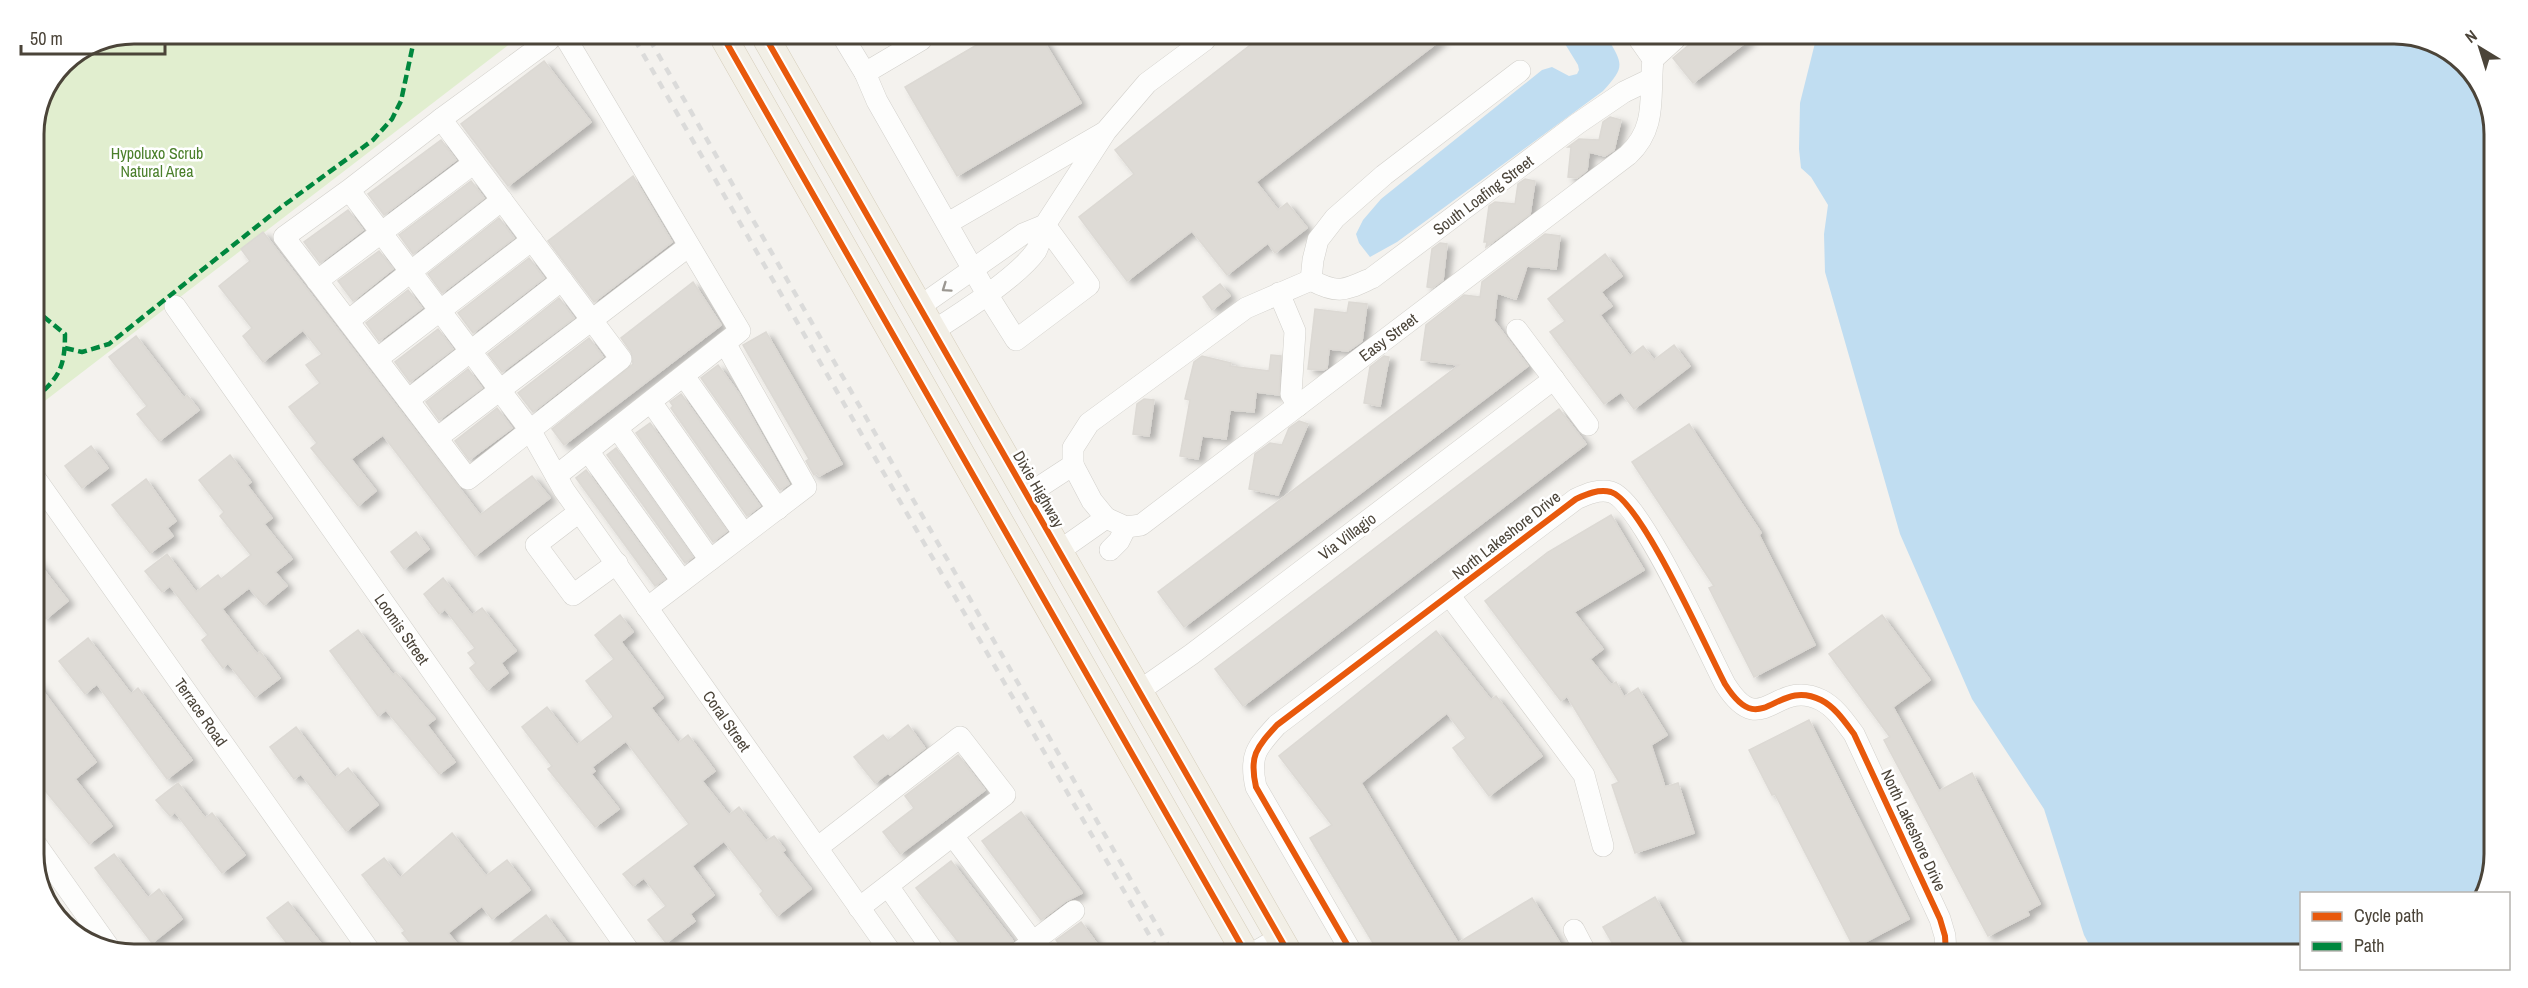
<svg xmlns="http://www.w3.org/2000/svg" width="2528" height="988" viewBox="0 0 2528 988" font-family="'Archivo Narrow',sans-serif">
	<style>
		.green { fill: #e1eecf }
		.water { fill: #c0ddf1 }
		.building { fill: #dedbd6; stroke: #dcd9d4; stroke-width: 1.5; filter: url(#shadow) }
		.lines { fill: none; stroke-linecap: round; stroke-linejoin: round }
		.minor-casing { stroke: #d2d0cb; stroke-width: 22 }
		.major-casing { stroke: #d6cebb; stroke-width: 28 }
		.minor { stroke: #fdfdfc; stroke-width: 21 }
		.major { stroke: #f2efe6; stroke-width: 27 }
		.rail { stroke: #dbdbda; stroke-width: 4.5; stroke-dasharray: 8 8; stroke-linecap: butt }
		.quiet { stroke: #00873e; stroke-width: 4.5; stroke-dasharray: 9 4.5; stroke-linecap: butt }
		.cycleway-casing { stroke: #fff; stroke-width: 10 }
		.cycleway { stroke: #e8590c; stroke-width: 6 }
		.oneway { stroke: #9b9791 }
		.labels { text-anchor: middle; stroke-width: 5; stroke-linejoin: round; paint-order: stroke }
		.park-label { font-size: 16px; fill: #4a7f2a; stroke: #fff }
		.street-label { font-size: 16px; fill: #4b4439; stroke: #fff }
		.rim { fill: none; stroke: #4b4439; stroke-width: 3 }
	</style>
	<defs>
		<filter id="shadow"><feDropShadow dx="6" dy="4" stdDeviation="3" flood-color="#0004"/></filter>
	</defs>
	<rect width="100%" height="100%" fill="#f4f2ee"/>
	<path class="green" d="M 515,40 L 33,410 L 33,127 L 63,62 L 95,41 Z"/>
	<g class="water">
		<path d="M 2427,38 L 2474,72 L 2495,127 L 2490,887 L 2485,894 L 2302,894 L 2301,955 L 2094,954 L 2084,935 L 2044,809 L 1972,699 L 1900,534 L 1825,272 L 1824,234 L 1828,205 L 1811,177 L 1801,168 L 1799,149 L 1800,103 L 1816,39 Z"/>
		<path d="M 1562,39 L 1608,39 C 1624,65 1624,68 1603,91 L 1397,242 L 1370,257 L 1359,243 L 1356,234 L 1363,220 L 1381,199 L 1542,70 L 1552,67 L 1569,76 L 1577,74 L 1579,70 L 1578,65 Z"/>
	</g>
	<g class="building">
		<path d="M 1258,39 L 1442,39 L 1256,182 L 1278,210 L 1287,203 L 1307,228 L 1275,253 L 1268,243 L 1227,275 L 1192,231 L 1127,281 L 1079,217 L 1134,174 L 1115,150 Z"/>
		<path d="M 1696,39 L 1750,39 L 1693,83 L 1673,58 Z"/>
		<path d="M 985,40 L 1043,40 L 1081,103 L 957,176 L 905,87 Z"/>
		<path d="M 544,61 L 591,122 L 508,186 L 461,124 Z"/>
		<path d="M 1610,117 L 1621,120 L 1614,150 L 1605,156 L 1589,152 L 1587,170 L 1577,178 L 1568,177 L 1571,147 L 1568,147 L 1579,139 L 1599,140 L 1603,122 Z"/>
		<path d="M 441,140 L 456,160 L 384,215 L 368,194 Z"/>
		<path d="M 633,176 L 672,242 L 594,302 L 548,241 Z"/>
		<path d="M 1525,179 L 1535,181 L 1530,214 L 1486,247 L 1487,242 L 1484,242 L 1489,206 L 1495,202 L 1515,204 L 1518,184 Z"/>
		<path d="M 471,181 L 484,198 L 413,254 L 399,235 Z"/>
		<path d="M 348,210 L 363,230 L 320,263 L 304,242 Z"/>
		<path d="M 499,218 L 514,238 L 442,293 L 428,274 Z"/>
		<path d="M 263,232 L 480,515 L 532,476 L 550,498 L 475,556 L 383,435 L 351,459 L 376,491 L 358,506 L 311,448 L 317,443 L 289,407 L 320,383 L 306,365 L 322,354 L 303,330 L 263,362 L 243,336 L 252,328 L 219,286 L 250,261 L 241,249 Z"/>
		<path d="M 1545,234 L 1560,236 L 1556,269 L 1527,266 L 1516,299 L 1497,293 L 1494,321 L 1528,366 L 1184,627 L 1158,592 L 1459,365 L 1421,360 L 1426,325 L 1464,295 L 1480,297 L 1482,282 Z"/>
		<path d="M 1440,243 L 1447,244 L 1443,280 L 1432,288 L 1427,287 L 1432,249 Z"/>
		<path d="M 379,251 L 393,269 L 353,301 L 338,281 Z"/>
		<path d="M 1605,254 L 1622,276 L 1601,292 L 1612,306 L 1600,315 L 1630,356 L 1643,346 L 1654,360 L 1674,345 L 1690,366 L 1634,409 L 1621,392 L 1604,404 L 1550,332 L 1565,321 L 1548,299 Z"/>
		<path d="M 529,258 L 544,278 L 473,333 L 458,313 Z"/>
		<path d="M 693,282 L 721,325 L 564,445 L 552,429 L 633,364 L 631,352 L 621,338 Z"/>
		<path d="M 1220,284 L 1230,296 L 1212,310 L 1203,297 Z"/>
		<path d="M 408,290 L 422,308 L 379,341 L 366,323 Z"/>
		<path d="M 559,298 L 574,318 L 502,372 L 488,354 Z"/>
		<path d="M 1349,302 L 1367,304 L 1362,341 L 1348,351 L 1329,349 L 1327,368 L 1323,370 L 1308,369 L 1315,309 L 1347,313 Z"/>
		<path d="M 438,329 L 453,349 L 410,382 L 395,362 Z"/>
		<path d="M 766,332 L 842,464 L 819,476 L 817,473 L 814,475 L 806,461 L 809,459 L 743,345 Z"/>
		<path d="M 136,336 L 184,398 L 187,395 L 199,410 L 159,441 L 137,414 L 147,406 L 109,357 Z"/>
		<path d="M 589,338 L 603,357 L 533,412 L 518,393 Z"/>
		<path d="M 1271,355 L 1281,356 L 1279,395 L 1256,392 L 1254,412 L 1230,410 L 1226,439 L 1202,436 L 1198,459 L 1180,456 L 1190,400 L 1185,399 L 1194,362 L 1202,356 L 1231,363 L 1230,366 L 1269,371 Z"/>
		<path d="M 1384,356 L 1389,357 L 1380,406 L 1364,403 L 1370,367 Z"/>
		<path d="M 718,365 L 739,394 L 789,484 L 780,490 L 701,378 Z"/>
		<path d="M 468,369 L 482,388 L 439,420 L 426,402 Z"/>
		<path d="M 681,394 L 760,506 L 747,516 L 671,408 L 673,406 L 670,402 Z"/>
		<path d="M 1144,399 L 1154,400 L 1149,436 L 1133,434 L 1137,404 Z"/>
		<path d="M 497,408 L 512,428 L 469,460 L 455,441 Z"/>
		<path d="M 1559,409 L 1586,444 L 1243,706 L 1215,669 Z"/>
		<path d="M 1299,421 L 1308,424 L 1278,495 L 1249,489 L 1255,454 L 1270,443 L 1282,445 L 1289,428 Z"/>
		<path d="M 650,423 L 727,531 L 713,542 L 636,433 Z"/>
		<path d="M 1689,424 L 1761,533 L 1759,535 L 1815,645 L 1754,677 L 1709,588 L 1714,586 L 1632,462 Z"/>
		<path d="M 91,446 L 108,468 L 82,488 L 65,466 Z"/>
		<path d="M 616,448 L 693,557 L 685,563 L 607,455 Z"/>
		<path d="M 230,455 L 251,482 L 247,485 L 272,518 L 264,524 L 292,559 L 275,572 L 287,586 L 264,605 L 249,588 L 222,609 L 257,654 L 260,652 L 280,678 L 255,697 L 228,663 L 223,668 L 202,640 L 208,635 L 170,586 L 162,592 L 145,571 L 167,554 L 196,592 L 218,575 L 221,579 L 251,555 L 220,516 L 224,512 L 199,480 Z"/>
		<path d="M 586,470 L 665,579 L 655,586 L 576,478 Z"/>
		<path d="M 146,479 L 176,521 L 167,528 L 173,536 L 150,553 L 112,505 Z"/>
		<path d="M 1611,515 L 1644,570 L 1574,612 L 1603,649 L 1590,659 L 1611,685 L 1616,682 L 1624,697 L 1638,688 L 1667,735 L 1651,745 L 1665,787 L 1678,783 L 1694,833 L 1635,853 L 1612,785 L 1619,782 L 1567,696 L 1561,701 L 1485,601 L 1548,552 Z"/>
		<path d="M 416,532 L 429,549 L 404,569 L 391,552 Z"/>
		<path d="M 33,556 L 68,601 L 46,619 L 33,603 Z"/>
		<path d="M 443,578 L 472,615 L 482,608 L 516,651 L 501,663 L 508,673 L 487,690 L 470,668 L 476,663 L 468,653 L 475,648 L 445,609 L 439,614 L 424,594 Z"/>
		<path d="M 620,615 L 633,632 L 621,642 L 663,698 L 651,708 L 678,743 L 688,735 L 715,771 L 702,781 L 729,815 L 739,807 L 766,841 L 774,836 L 785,850 L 782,852 L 811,889 L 777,916 L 760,894 L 763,891 L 724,841 L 692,866 L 714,895 L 690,914 L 695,921 L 666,943 L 648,920 L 666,906 L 644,878 L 633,886 L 623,874 L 689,824 L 626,741 L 592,767 L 595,771 L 591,774 L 619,809 L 595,827 L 548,769 L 552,766 L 522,727 L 547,707 L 577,745 L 612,718 L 613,716 L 586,681 L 614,659 L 595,635 Z"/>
		<path d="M 1882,615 L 1930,680 L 1893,707 L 1939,791 L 1972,773 L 2040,904 L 2027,911 L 2029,915 L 1988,936 L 1884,740 L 1890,737 L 1829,654 Z"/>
		<path d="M 358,630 L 393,675 L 396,673 L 435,719 L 427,725 L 455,762 L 439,774 L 386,710 L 378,716 L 330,651 Z"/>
		<path d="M 1436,631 L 1491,700 L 1496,696 L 1542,756 L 1489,796 L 1453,748 L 1466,738 L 1447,713 L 1361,783 L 1458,943 L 1532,898 L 1566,953 L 1379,953 L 1310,838 L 1332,825 L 1279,756 Z"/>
		<path d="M 88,638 L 131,694 L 138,688 L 192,760 L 167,779 L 97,684 L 85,694 L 59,661 Z"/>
		<path d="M 33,678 L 96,762 L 75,779 L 112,826 L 89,844 L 33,776 Z"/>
		<path d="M 1809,720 L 1909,919 L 1854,948 L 1775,794 L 1772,795 L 1749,750 Z"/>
		<path d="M 908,725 L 925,748 L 890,775 L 888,773 L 875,783 L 854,757 L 883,735 L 888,741 Z"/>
		<path d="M 296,727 L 335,778 L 348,768 L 378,805 L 346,831 L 301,774 L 294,779 L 270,747 Z"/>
		<path d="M 958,755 L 985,790 L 900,854 L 883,832 L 914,808 L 905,796 Z"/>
		<path d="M 178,783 L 205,818 L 212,813 L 245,855 L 222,873 L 175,812 L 170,816 L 156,800 Z"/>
		<path d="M 1021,812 L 1082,893 L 1066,901 L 1041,920 L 982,841 Z"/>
		<path d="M 452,833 L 486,876 L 507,860 L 530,890 L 492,919 L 482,906 L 448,933 L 462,950 L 416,950 L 402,933 L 405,931 L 362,875 L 384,858 L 400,878 Z"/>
		<path d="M 114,854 L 148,898 L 159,889 L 182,919 L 152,943 L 95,868 Z"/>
		<path d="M 951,861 L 1013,941 L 1007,952 L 966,952 L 916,888 Z"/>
		<path d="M 1655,897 L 1687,953 L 1618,953 L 1603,927 Z"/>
		<path d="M 288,902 L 326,950 L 292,950 L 267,918 Z"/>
		<path d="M 546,915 L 568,944 L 560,951 L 501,950 Z"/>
		<path d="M 1081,922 L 1103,952 L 1065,952 L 1056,940 Z"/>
	</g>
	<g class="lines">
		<defs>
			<g id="minor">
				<path d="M 1639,39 L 1653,59"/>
				<path d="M 845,40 L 865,73 L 921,40"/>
				<path d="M 1653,59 L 1675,39"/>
				<path d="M 865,73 L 877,101 L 987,294 L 1016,340 L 1089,285 L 1045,225 C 1042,233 1040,244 1036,251 C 1018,277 960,314 933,331"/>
				<path d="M 441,119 L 549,40"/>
				<path d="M 349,190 L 441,119 L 621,359 L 468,479 L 284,237 L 349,190 L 530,430 L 564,490 L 890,951"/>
				<path d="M 948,223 L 1103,133"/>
				<path d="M 1311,280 C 1339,295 1345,290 1372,278 L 1577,124 L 1624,92 L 1651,79"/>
				<path d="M 317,281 L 474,163"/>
				<path d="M 1279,293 L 1295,331 L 1291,394 L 1298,406"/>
				<path d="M 175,306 L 629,951"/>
				<path d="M 919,307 L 1023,234 L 1045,225 L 1106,131 L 1147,83 L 1205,40"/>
				<path d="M 348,321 L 502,200"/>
				<path d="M 1517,330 L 1588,425"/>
				<path d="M 377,359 L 532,240"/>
				<path d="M 684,376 L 778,509"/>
				<path d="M 408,400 L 562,280"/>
				<path d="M 651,402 L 744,534"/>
				<path d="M 617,428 L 710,560"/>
				<path d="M 437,438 L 689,246"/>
				<path d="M 588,451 L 682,581"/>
				<path d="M 1073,465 L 1092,501 L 1106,518"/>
				<path d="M 33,475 L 369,950"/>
				<path d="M 556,476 L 740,331 L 567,40"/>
				<path d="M 1027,495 L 1073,465 L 1073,448 L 1089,423 L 1246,308 L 1311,280 L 1313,260 L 1318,240 L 1335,218 L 1384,175 L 1520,71"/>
				<path d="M 579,512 L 536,545 L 573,595 L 617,563"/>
				<path d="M 1110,550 L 1119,541 L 1126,527"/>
				<path d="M 1059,551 L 1106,518 L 1126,527 L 1141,525 L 1628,155 C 1658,127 1649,96 1653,59"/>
				<path d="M 1450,596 L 1584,775 L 1603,846"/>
				<path d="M 647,608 L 806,487 L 725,343"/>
				<path d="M 1139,691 L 1192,654 L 1554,379"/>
				<path d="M 953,836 L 1033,942"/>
				<path d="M 33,840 L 111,950"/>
				<path d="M 817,848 L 960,737 L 1005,795 L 859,908"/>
				<path d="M 888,886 L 934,952"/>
				<path d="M 1574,930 L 1586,953"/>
				<path d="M 1019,952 L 1074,911"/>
				<path d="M 1255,952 L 1279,938"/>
				<path d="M 1352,953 L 1256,787 C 1249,756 1256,748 1277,725 L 1576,499 C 1587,494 1598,489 1611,492 C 1641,501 1707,650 1725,684 C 1762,743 1775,677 1821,700 C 1835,707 1845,722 1854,734 L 1940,919 L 1945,936 L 1946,954"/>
			</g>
			<g id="major">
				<path d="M 725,40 L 1245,952"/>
				<path d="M 767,40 L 1288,952"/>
			</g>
		</defs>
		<use href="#minor" class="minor-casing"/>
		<use href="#major" class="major-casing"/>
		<use href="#minor" class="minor"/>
		<use href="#major" class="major"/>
		<g class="rail">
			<path d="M 635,40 L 1159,952"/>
			<path d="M 650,40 L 1172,952"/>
		</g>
		<g class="quiet">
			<path d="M 33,308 L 65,334 C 65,368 59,378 33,400"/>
			<path d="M 65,348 L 82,352 L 109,344 L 280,208 L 373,140 L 392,119 L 401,101 L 414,40"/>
		</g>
		<defs>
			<g id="cycleway">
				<path d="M 725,40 L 1245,952"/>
				<path d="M 767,40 L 1288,952"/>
				<path d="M 1352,953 L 1256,787 C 1249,756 1256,748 1277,725 L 1576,499 C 1587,494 1598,489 1611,492 C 1641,501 1707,650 1725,684 C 1762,743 1775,677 1821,700 C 1835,707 1845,722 1854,734 L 1940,919 L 1945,936 L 1946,954"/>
			</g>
		</defs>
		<use href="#cycleway" class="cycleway-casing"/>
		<use href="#cycleway" class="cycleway"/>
	</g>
	<defs><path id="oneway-chevron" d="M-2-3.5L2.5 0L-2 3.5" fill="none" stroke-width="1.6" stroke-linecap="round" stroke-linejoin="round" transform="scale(1.5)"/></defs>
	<use class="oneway" href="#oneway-chevron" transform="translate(946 288) rotate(145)"/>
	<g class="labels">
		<g class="park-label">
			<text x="157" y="159">Hypoluxo Scrub<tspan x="157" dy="18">Natural Area</tspan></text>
		</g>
		<g class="street-label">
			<text transform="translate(1483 195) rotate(-37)" y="6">South Loafing Street</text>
			<text transform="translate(1388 337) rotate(-37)" y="6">Easy Street</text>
			<text transform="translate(1039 489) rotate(60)" y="6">Dixie Highway</text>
			<text transform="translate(1506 535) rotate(-38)" y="6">North Lakeshore Drive</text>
			<text transform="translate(1347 536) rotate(-37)" y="6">Via Villagio</text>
			<text transform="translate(402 629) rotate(55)" y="6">Loomis Street</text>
			<text transform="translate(201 712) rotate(55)" y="6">Terrace Road</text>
			<text transform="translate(727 721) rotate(55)" y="6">Coral Street</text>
			<text transform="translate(1914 830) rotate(65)" y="6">North Lakeshore Drive</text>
		</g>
	</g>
	<path d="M0 0H2528V988H0ZM134 44H2394A90 90 0 0 1 2484 134V854A90 90 0 0 1 2394 944H134A90 90 0 0 1 44 854V134A90 90 0 0 1 134 44Z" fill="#fff" fill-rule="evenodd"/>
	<path class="rim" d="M134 44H2394A90 90 0 0 1 2484 134V854A90 90 0 0 1 2394 944H134A90 90 0 0 1 44 854V134A90 90 0 0 1 134 44Z"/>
	<rect x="2300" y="892" width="210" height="78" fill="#ffffff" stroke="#b7b4b0" stroke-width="1.5"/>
	<rect x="2312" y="912" width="30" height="9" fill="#e8590c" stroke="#b7b4b0" stroke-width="1.5"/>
	<text x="2354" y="922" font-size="18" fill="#4b4439">Cycle path</text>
	<rect x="2312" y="942" width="30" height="9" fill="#00873e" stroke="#b7b4b0" stroke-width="1.5"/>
	<text x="2354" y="952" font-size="18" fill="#4b4439">Path</text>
	<g transform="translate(2480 48) rotate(322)" stroke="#ffffff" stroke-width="4.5" paint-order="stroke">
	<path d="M0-4.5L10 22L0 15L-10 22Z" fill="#4b4439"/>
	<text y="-9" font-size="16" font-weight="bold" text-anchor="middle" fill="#4b4439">N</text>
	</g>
	<path d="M21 45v9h144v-9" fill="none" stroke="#4b4439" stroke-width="3"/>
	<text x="30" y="45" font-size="18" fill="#4b4439" stroke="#ffffff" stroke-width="4.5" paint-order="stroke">50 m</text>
</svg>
